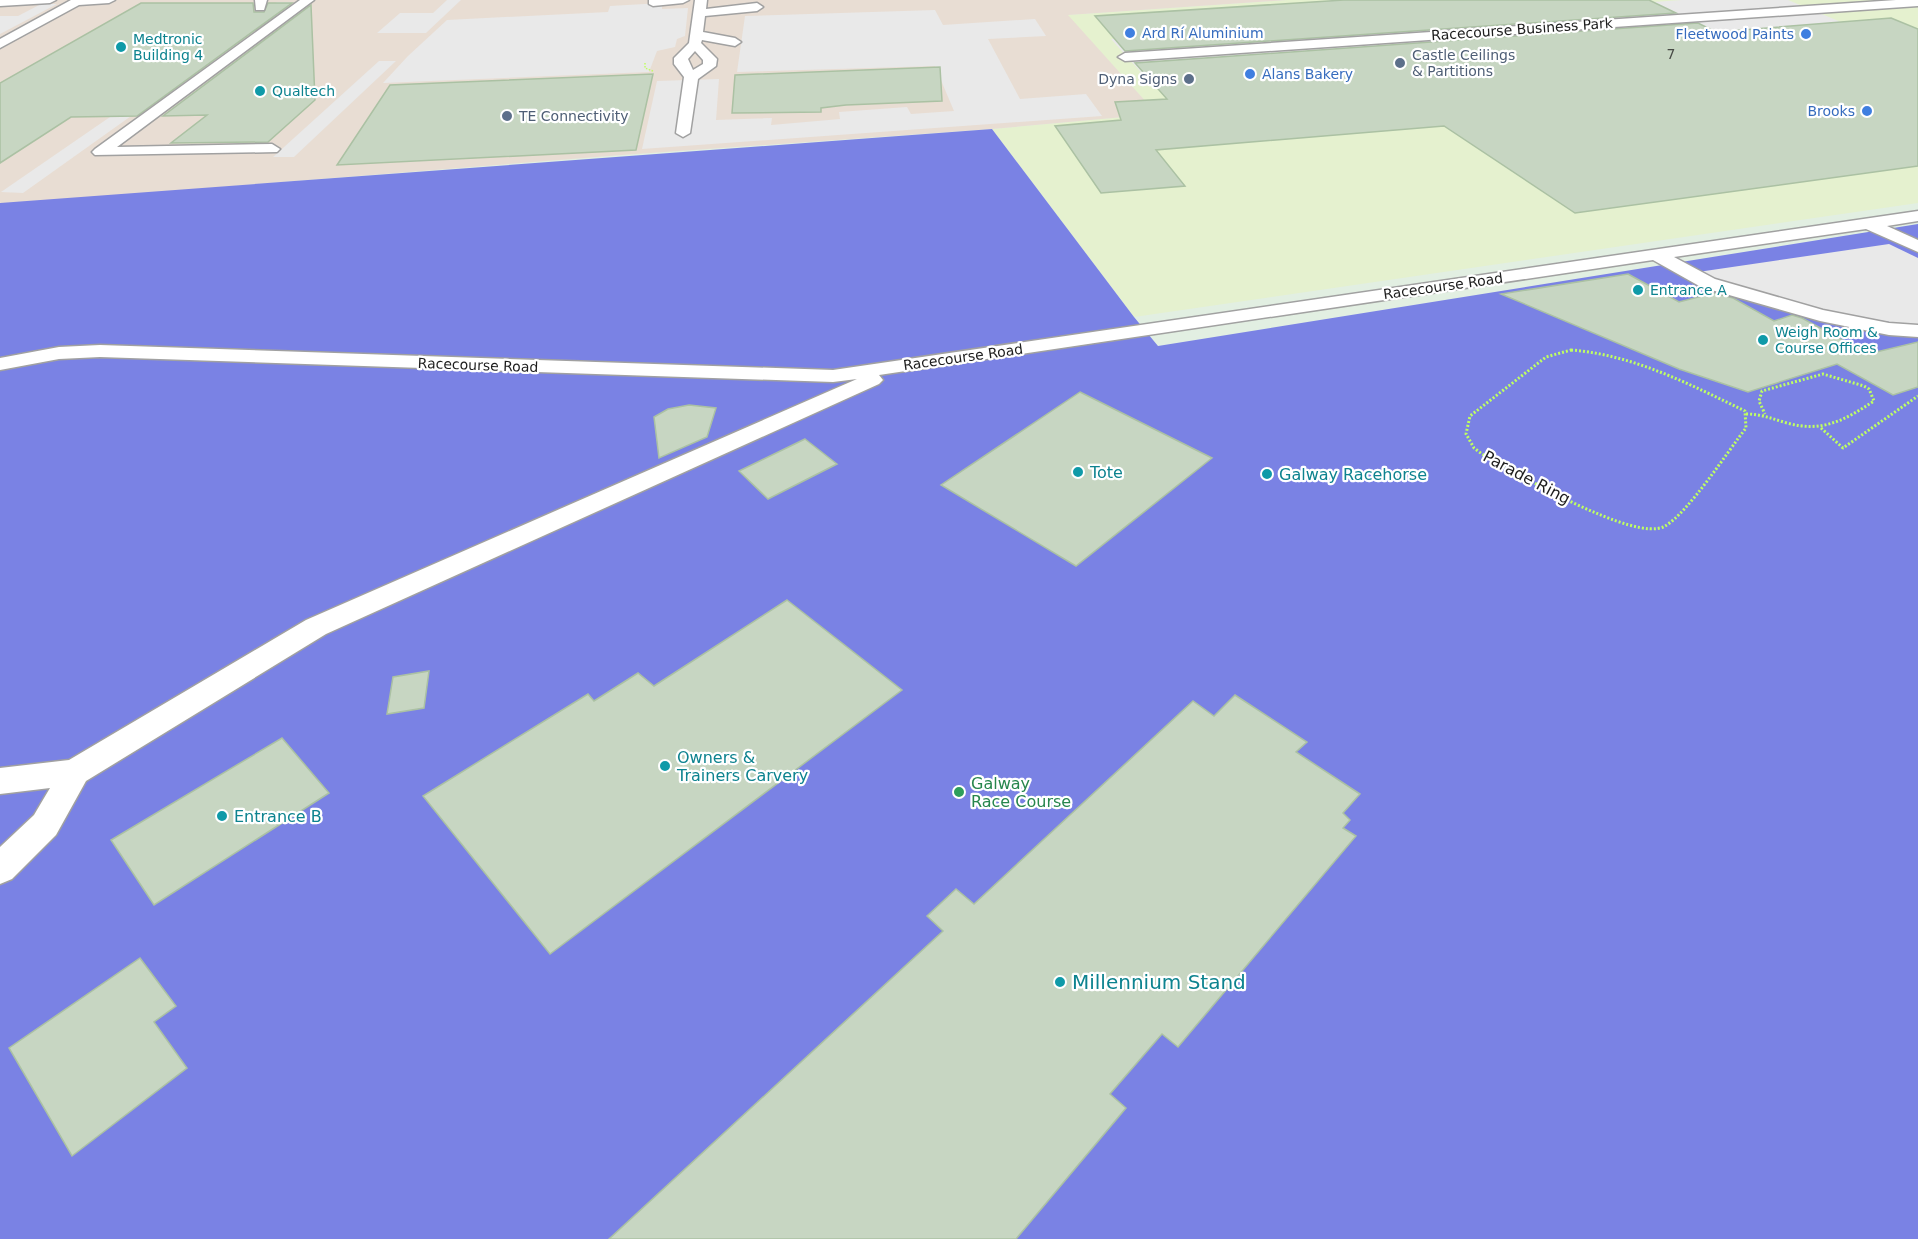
<svg xmlns="http://www.w3.org/2000/svg" width="1918" height="1239" viewBox="0 0 1918 1239" font-family="'DejaVu Sans',sans-serif">
	<style>
		.commercial { fill: #e5f1cf }
		.industrial { fill: #e8ddd3 }
		.pitch { fill: #7a82e4 }
		.parking { fill: #e9e9e9 }
		.building { fill: #c7d6c2; stroke: #abc1a3; stroke-width: 1.5 }
		.lines { fill: none; stroke-linecap: round; stroke-linejoin: round }
		.lane-casing { stroke: #a1a1a1; stroke-width: 3 }
		.path-far1 { stroke: #bfff62; stroke-width: 1.5; stroke-dasharray: 1.5 1.5; stroke-linecap: butt }
		.path { stroke: #bfff62; stroke-width: 3; stroke-dasharray: 2 2; stroke-linecap: butt }
		.lane { fill: #fff; fill-rule: evenodd }
		.shop-dot { fill: #3f7fe0; stroke: #fff; stroke-width: 2 }
		.culture-dot { fill: #0f9aa8; stroke: #fff; stroke-width: 2 }
		.service-dot { fill: #5c6f8a; stroke: #fff; stroke-width: 2 }
		.leisure-dot { fill: #2e9e5b; stroke: #fff; stroke-width: 2 }
		.labels { text-anchor: middle; stroke-width: 4.5; stroke-linejoin: round; paint-order: stroke }
		.far-street-label { font-size: 14px; fill: #1d1d1d; stroke: #fff }
		.far-shop-label { font-size: 14px; fill: #366cbe; stroke: #fff; text-anchor: start }
		.far-culture-label { font-size: 14px; fill: #0d838f; stroke: #fff; text-anchor: start }
		.number-label { font-size: 14px; fill: #484b46 }
		.far-service-label { font-size: 14px; fill: #4e5e75; stroke: #fff; text-anchor: start }
		.culture-label { font-size: 16px; fill: #0d838f; stroke: #fff; text-anchor: start }
		.street-label { font-size: 16px; fill: #1d1d1d; stroke: #fff }
		.leisure-label { font-size: 16px; fill: #27864d; stroke: #fff; text-anchor: start }
		.near-culture-label { font-size: 20px; fill: #0d838f; stroke: #fff; text-anchor: start }
	</style>
	<rect width="100%" height="100%" fill="#e2efe2"/>
	<path class="commercial" d="M 1287,0 L 1918,0 L 1918,203 L 1134,317 L 992,129 L 1157,114 L 1067,15 Z"/>
	<path class="industrial" d="M 0,0 L 1287,0 L 1068,15 L 1157,114 L 992,129 L 622,155 L 7,204 L 0,203 Z"/>
	<path class="pitch" d="M 992,129 L 1134,317 L 1158,346 L 1918,224 L 1918,1239 L 0,1239 L 0,203 Z"/>
	<g class="parking">
		<path d="M 447,0 L 461,0 L 426,33 L 377,33 L 400,13 L 433,13 Z"/>
		<path d="M 1682,0 L 1788,0 L 1853,27 L 1147,79 L 1111,39 Z"/>
		<path d="M 277,2 L 291,2 L 23,193 L 1,192 Z"/>
		<path d="M 662,3 L 662,9 L 688,8 L 685,36 L 677,39 L 675,47 L 657,51 L 649,72 L 383,83 L 408,56 L 447,20 L 608,12 L 610,6 Z"/>
		<path d="M 41,4 L 57,4 L 0,34 L 0,16 L 18,16 Z"/>
		<path d="M 935,10 L 943,25 L 1035,19 L 1046,36 L 988,39 L 1020,99 L 1086,94 L 1102,116 L 642,149 L 657,81 L 719,79 L 716,120 L 772,118 L 771,125 L 840,119 L 839,112 L 907,107 L 911,114 L 954,111 L 935,66 L 737,72 L 745,16 Z"/>
		<path d="M 379,61 L 396,61 L 294,157 L 273,157 Z"/>
		<path d="M 1889,244 L 1918,258 L 1918,324 L 1906,325 L 1806,307 L 1738,288 L 1698,272 Z"/>
	</g>
	<g class="building">
		<path d="M 1344,0 L 1649,0 L 1676,13 L 1125,51 L 1095,16 Z"/>
		<path d="M 141,3 L 253,3 L 254,12 L 264,12 L 268,3 L 292,3 L 137,116 L 71,117 L 0,163 L 0,83 Z"/>
		<path d="M 311,5 L 315,100 L 268,142 L 171,143 L 207,115 L 163,116 Z"/>
		<path d="M 1891,18 L 1918,29 L 1918,166 L 1575,213 L 1444,126 L 1156,150 L 1185,186 L 1101,193 L 1055,126 L 1121,120 L 1115,102 L 1167,99 L 1135,63 L 1698,23 L 1716,32 Z"/>
		<path d="M 940,67 L 942,101 L 846,105 L 821,108 L 821,112 L 732,113 L 735,75 Z"/>
		<path d="M 653,74 L 636,150 L 337,165 L 390,85 Z"/>
		<path d="M 1628,274 L 1679,302 L 1714,293 L 1733,298 L 1774,321 L 1792,315 L 1802,318 L 1868,354 L 1918,342 L 1918,387 L 1893,395 L 1837,364 L 1748,392 L 1679,369 L 1501,294 Z"/>
		<path d="M 1080,392 L 1212,458 L 1076,566 L 941,485 Z"/>
		<path d="M 689,405 L 716,408 L 707,437 L 659,458 L 654,417 L 668,409 Z"/>
		<path d="M 805,439 L 837,464 L 768,499 L 739,471 Z"/>
		<path d="M 787,600 L 902,690 L 550,954 L 423,796 L 588,694 L 594,701 L 638,673 L 654,686 Z"/>
		<path d="M 429,671 L 424,708 L 387,714 L 393,677 Z"/>
		<path d="M 1235,695 L 1307,742 L 1296,752 L 1360,794 L 1343,813 L 1350,820 L 1343,828 L 1356,836 L 1178,1047 L 1162,1034 L 1110,1094 L 1126,1108 L 1016,1239 L 609,1239 L 943,931 L 927,916 L 956,889 L 974,904 L 1193,701 L 1214,716 Z"/>
		<path d="M 282,738 L 329,793 L 154,905 L 111,840 Z"/>
		<path d="M 140,958 L 176,1006 L 154,1022 L 187,1068 L 72,1156 L 9,1048 Z"/>
	</g>
	<g class="lines">
		<defs>
			<g id="lane">
				<path d="M 0,0 L 56,0 L 50,3 L 0,6 Z"/>
				<path d="M 71,0 L 115,0 L 109,3 L 79,5 L 0,48 L 0,39 Z"/>
				<path d="M 255,0 L 267,0 L 264,10 L 256,10 Z"/>
				<path d="M 300,0 L 314,0 L 117,147 L 272,144 L 280,149 L 277,152 L 95,155 L 92,152 L 95,149 Z"/>
				<path d="M 649,0 L 689,0 L 683,3 L 653,6 L 649,4 Z"/>
				<path d="M 695,0 L 707,0 L 706,9 L 757,3 L 763,7 L 757,11 L 705,16 L 703,32 L 735,38 L 741,42 L 735,46 L 702,40 L 701,43 L 717,59 L 716,66 L 698,79 L 690,133 L 683,137 L 676,133 L 684,77 L 674,64 L 674,58 L 689,43 ZM 695,51 L 703,60 L 703,64 L 693,70 L 688,59 Z"/>
				<path d="M 1896,0 L 1918,0 L 1918,6 L 1125,61 L 1118,57 L 1125,53 Z"/>
				<path d="M 1918,211 L 1918,221 L 1887,226 L 1918,240 L 1918,252 L 1866,229 L 1674,257 L 1715,279 L 1823,310 L 1889,323 L 1918,325 L 1918,337 L 1889,335 L 1820,321 L 1701,287 L 1653,260 L 879,375 L 883,380 L 879,384 L 326,634 L 86,781 L 56,835 L 12,879 L 0,884 L 0,847 L 34,815 L 50,788 L 0,794 L 0,768 L 69,760 L 306,620 L 857,379 L 833,382 L 100,357 L 59,359 L 0,370 L 0,358 L 59,347 L 100,345 L 833,370 Z"/>
			</g>
		</defs>
		<use href="#lane" class="lane-casing"/>
		<path class="path-far1" d="M 645,63 L 645,68 L 653,71"/>
		<g class="path">
			<path d="M 1571,350 C 1634,355 1689,384 1745,411 L 1746,428 C 1728,451 1688,513 1665,526 C 1635,544 1513,471 1482,454 L 1474,448 L 1466,434 L 1470,416 L 1546,357 Z"/>
			<path d="M 1746,414 C 1761,414 1773,419 1787,423 C 1822,433 1845,420 1874,401 L 1869,389 L 1864,386 L 1823,374 L 1762,391 L 1759,401 L 1765,414"/>
			<path d="M 1821,428 L 1843,448 L 1918,396"/>
		</g>
		<use href="#lane" class="lane"/>
	</g>
	<g class="shop-dot">
		<circle cx="1130" cy="33" r="6"/>
		<circle cx="1806" cy="34" r="6"/>
		<circle cx="1250" cy="74" r="6"/>
		<circle cx="1867" cy="111" r="6"/>
	</g>
	<g class="culture-dot">
		<circle cx="121" cy="47" r="6"/>
		<circle cx="260" cy="91" r="6"/>
		<circle cx="1638" cy="290" r="6"/>
		<circle cx="1763" cy="340" r="6"/>
		<circle cx="1078" cy="472" r="6"/>
		<circle cx="1267" cy="474" r="6"/>
		<circle cx="665" cy="766" r="6"/>
		<circle cx="222" cy="816" r="6"/>
		<circle cx="1060" cy="982" r="6"/>
	</g>
	<g class="service-dot">
		<circle cx="1400" cy="63" r="6"/>
		<circle cx="1189" cy="79" r="6"/>
		<circle cx="507" cy="116" r="6"/>
	</g>
	<circle class="leisure-dot" cx="959" cy="792" r="6"/>
	<g class="labels">
		<g class="far-street-label">
			<text transform="translate(1522 29) rotate(-4)" y="5">Racecourse Business Park</text>
			<text transform="translate(1443 286) rotate(-8)" y="5">Racecourse Road</text>
			<text transform="translate(963 357) rotate(-8)" y="5">Racecourse Road</text>
			<text transform="translate(478 365) rotate(2)" y="5">Racecourse Road</text>
		</g>
		<g class="far-shop-label">
			<text x="1142" y="38">Ard Rí Aluminium</text>
			<text x="1794" y="39" text-anchor="end">Fleetwood Paints</text>
			<text x="1262" y="79">Alans Bakery</text>
			<text x="1855" y="116" text-anchor="end">Brooks</text>
		</g>
		<g class="far-culture-label">
			<text x="133" y="44">Medtronic<tspan x="133" dy="16">Building 4</tspan></text>
			<text x="272" y="96">Qualtech</text>
			<text x="1650" y="295">Entrance A</text>
			<text x="1775" y="337">Weigh Room &amp;<tspan x="1775" dy="16">Course Offices</tspan></text>
		</g>
		<g class="number-label">
			<text x="1671" y="59">7</text>
		</g>
		<g class="far-service-label">
			<text x="1412" y="60">Castle Ceilings<tspan x="1412" dy="16">&amp; Partitions</tspan></text>
			<text x="1177" y="84" text-anchor="end">Dyna Signs</text>
			<text x="519" y="121">TE Connectivity</text>
		</g>
		<g class="culture-label">
			<text x="1090" y="478">Tote</text>
			<text x="1279" y="480">Galway Racehorse</text>
			<text x="677" y="763">Owners &amp;<tspan x="677" dy="18">Trainers Carvery</tspan></text>
			<text x="234" y="822">Entrance B</text>
		</g>
		<g class="street-label">
			<text transform="translate(1527 477) rotate(28)" y="6">Parade Ring</text>
		</g>
		<g class="leisure-label">
			<text x="971" y="789">Galway<tspan x="971" dy="18">Race Course</tspan></text>
		</g>
		<g class="near-culture-label">
			<text x="1072" y="989">Millennium Stand</text>
		</g>
	</g>
</svg>
